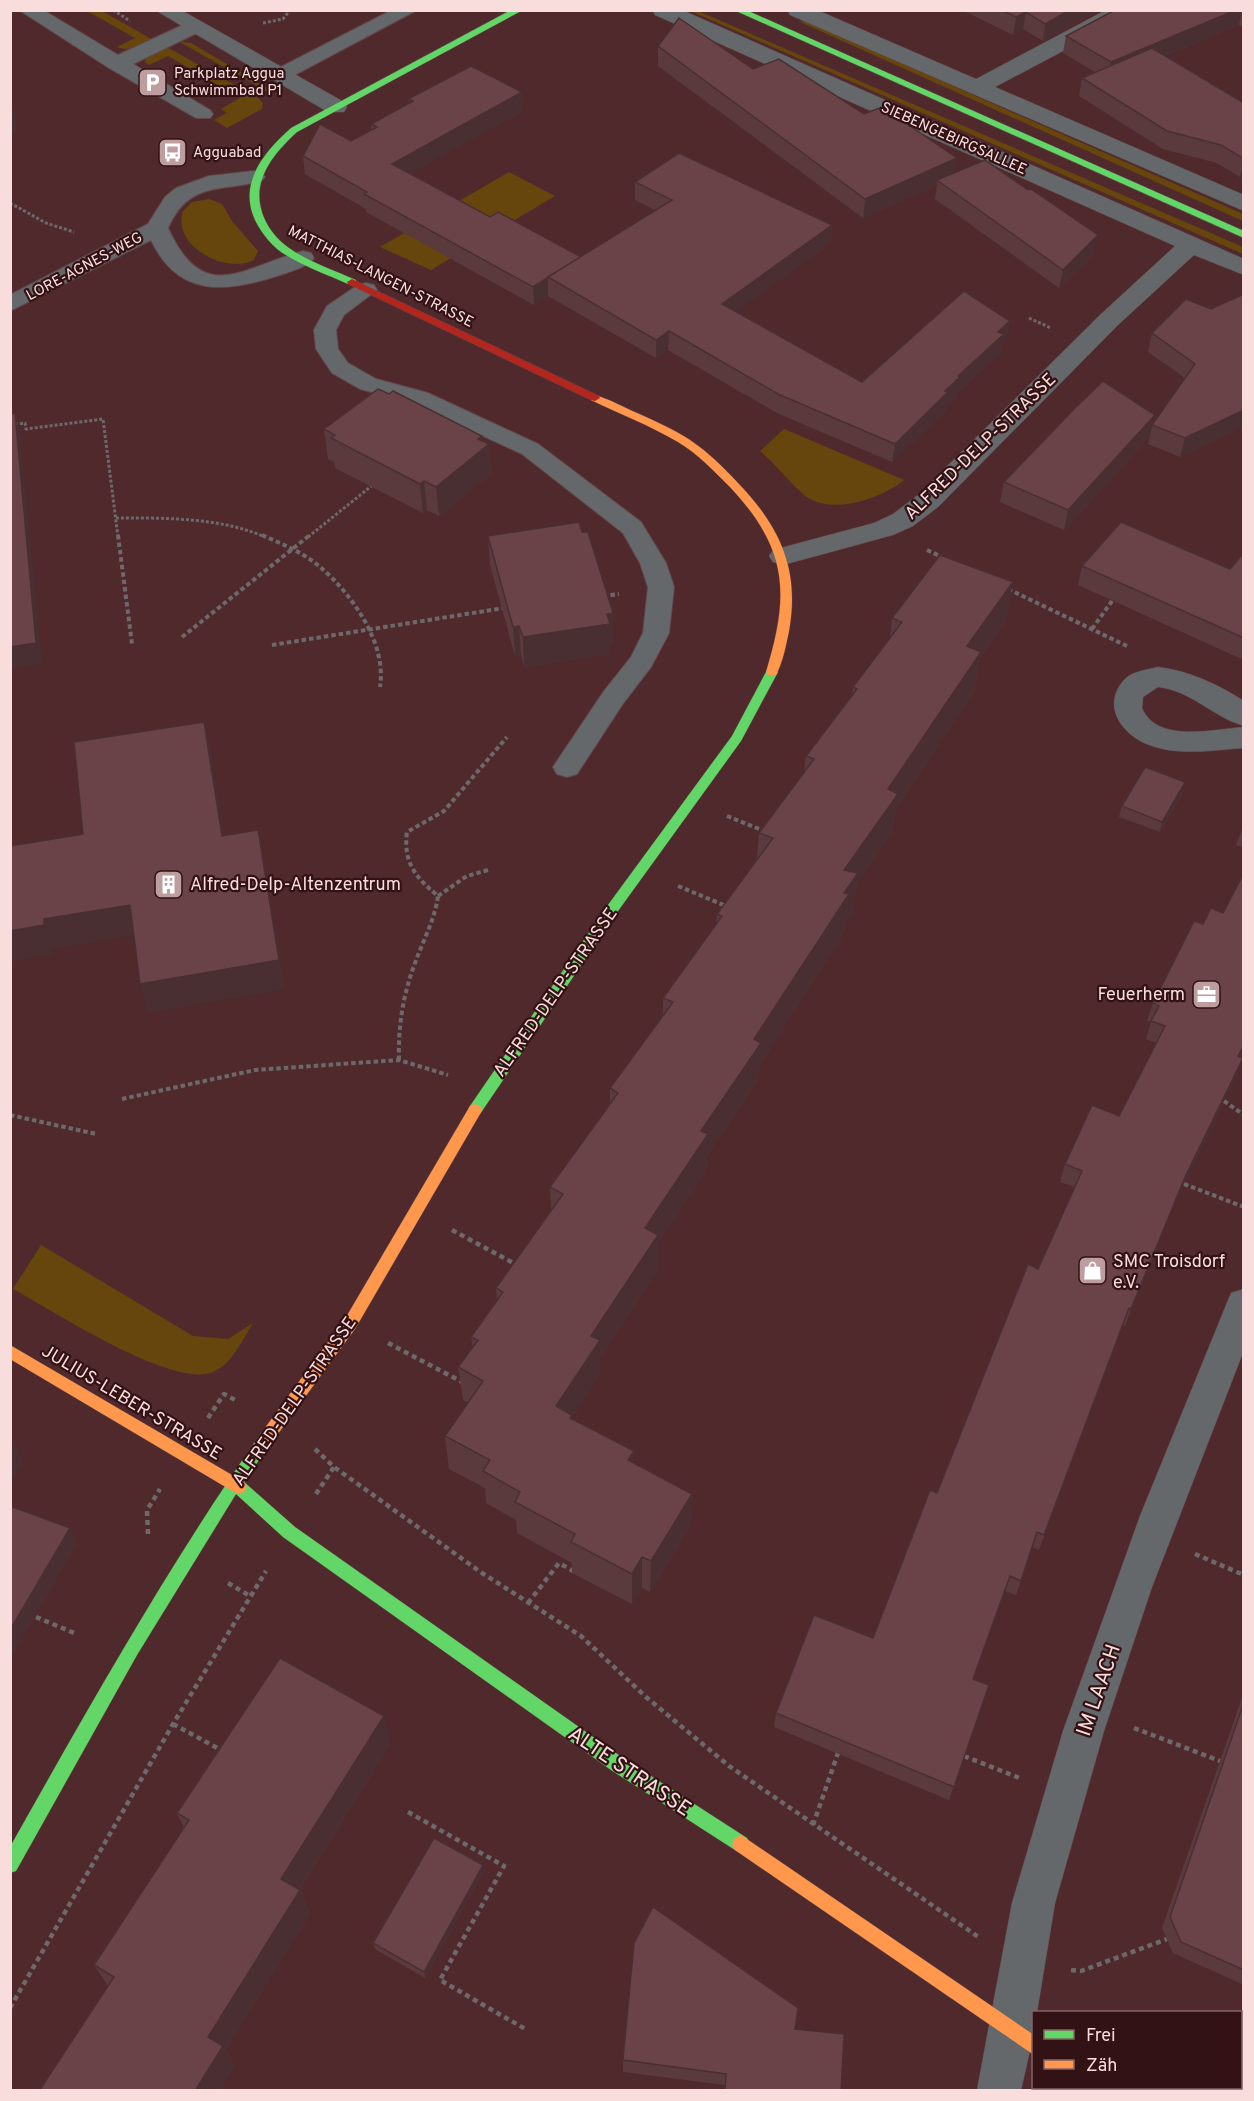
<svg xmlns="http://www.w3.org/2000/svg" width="1254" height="2101" viewBox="0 0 1254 2101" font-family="Overpass,sans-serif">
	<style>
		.green { fill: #66460d }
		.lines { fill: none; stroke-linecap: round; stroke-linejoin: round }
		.lane-casing { stroke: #644648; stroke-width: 2 }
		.street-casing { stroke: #644648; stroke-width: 1 }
		.fast-casing { stroke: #644648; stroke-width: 1 }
		.slow-casing { stroke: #644648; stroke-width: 1 }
		.jam-casing { stroke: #644648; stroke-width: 1 }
		.path-far2 { stroke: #6d696a; stroke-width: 3; stroke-dasharray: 3 2; stroke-linecap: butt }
		.path-far1 { stroke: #6d696a; stroke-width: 4; stroke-dasharray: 4.5 3; stroke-linecap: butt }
		.path { stroke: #6d696a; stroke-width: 4.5; stroke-dasharray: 5 4; stroke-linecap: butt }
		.lane { fill: #64686a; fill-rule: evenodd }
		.street { fill: #64686a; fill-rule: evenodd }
		.fast { fill: #63d668; fill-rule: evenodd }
		.slow { fill: #ff974d; fill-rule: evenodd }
		.jam { fill: #b3261e; fill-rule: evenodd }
		.wall { fill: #5b3a3e }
		.shaded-wall { fill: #4a2f32 }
		.building { fill: #6a4348; stroke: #4a2f32; stroke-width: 1.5 }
		.labels { text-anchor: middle; stroke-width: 4.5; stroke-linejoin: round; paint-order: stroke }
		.far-poi-label { font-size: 15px; fill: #f9dcdc; stroke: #321214; text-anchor: start }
		.far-street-label { font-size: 15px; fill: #f9dcdc; stroke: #321214 }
		.street-label { font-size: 18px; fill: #f9dcdc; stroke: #321214 }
		.poi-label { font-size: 18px; fill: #f9dcdc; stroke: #321214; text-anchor: start }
		.near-street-label { font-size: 21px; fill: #f9dcdc; stroke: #321214 }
	</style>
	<rect width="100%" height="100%" fill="#50292d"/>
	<g class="green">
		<path d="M 87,11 L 102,11 L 153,40 C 141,46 130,52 117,47 L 135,38 Z"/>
		<path d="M 698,11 L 1243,247 L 1243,254 L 693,12 Z"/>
		<path d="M 798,21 L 808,22 L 1243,214 L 1243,221 Z"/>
		<path d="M 178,41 L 191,43 L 271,90 L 266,91 Z"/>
		<path d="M 165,46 L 258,98 L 263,103 L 262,109 L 227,128 L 214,120 L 227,113 L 221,109 L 240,98 L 168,56 L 149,65 L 145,62 L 146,56 Z"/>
		<path d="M 509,172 L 555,196 L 431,270 L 380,247 Z"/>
		<path d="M 209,199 L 222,204 L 232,221 L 258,251 L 254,260 C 227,275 171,246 183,211 L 192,202 Z"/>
		<path d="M 784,429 L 904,480 C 881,499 829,517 803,494 C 788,481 776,464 760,451 Z"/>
		<path d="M 41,1245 L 193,1336 L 228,1339 L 253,1323 C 243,1339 232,1364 213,1372 C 172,1389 52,1310 13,1289 Z"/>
	</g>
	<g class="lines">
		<defs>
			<g id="lane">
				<path d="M 19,10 L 43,10 L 118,55 L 187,23 L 201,23 L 204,27 L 201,31 L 133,64 L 210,110 L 213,114 L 210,118 L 196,118 L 109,68 Z"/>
				<path d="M 392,10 L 417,10 L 287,79 L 273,79 L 270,75 L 273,71 Z"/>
				<path d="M 254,171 L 261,173 L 265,177 L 261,181 C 220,192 189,181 168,228 C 204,307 242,267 303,251 L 311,253 L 314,258 C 307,268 288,272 277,276 C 224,293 178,297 151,240 L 10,311 L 10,295 L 148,224 L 165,197 L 176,188 L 209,176 Z"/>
				<path d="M 366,283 L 374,285 L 377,290 L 344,315 L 336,330 L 338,349 L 348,363 L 376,379 L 428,393 L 538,444 L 641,522 L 666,563 L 674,587 L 669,633 L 651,667 L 622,705 L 577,774 L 567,777 L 557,774 L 553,767 L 604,691 L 631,657 L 643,633 L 648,587 L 640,563 L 623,533 L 522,454 L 412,403 L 360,389 L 332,373 L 316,349 L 314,330 L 327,306 L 358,285 Z"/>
			</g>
			<g id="street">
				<path d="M 155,10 L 181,10 L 344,102 L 347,107 L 344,112 L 328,112 Z"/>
				<path d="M 653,10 L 682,10 L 1244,259 L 1244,275 L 1194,255 L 1118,325 L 938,507 L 913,526 L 893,535 L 783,565 L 773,562 L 769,556 L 773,550 L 874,523 L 893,514 L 918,495 L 1100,315 L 1175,246 L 655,15 Z"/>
				<path d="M 788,10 L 817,10 L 976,79 L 1106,10 L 1133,10 L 1131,15 L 995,87 L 1244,195 L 1244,211 L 790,15 Z"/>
				<path d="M 1158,667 C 1190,671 1217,684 1244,701 L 1244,726 C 1213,717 1192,691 1158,687 L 1143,697 L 1142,708 C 1157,744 1214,729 1244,727 L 1244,748 C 1213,750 1182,756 1152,746 C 1124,737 1100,707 1124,680 C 1132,671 1147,670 1158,667 Z"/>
				<path d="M 1244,1289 L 1244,1350 L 1152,1587 L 1104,1731 L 1055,1903 L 1037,2012 L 1034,2012 L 1034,2033 L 1021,2090 L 977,2090 L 1012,1903 L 1063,1731 L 1140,1516 L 1231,1293 Z"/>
				<path d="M 1079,2088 L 1127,2088 L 1128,2090 L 1080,2090 Z"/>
			</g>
			<g id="fast">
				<path d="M 511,10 L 523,10 L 297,132 C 272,155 248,184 265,220 C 270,231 279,241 289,248 C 309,262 333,270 356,280 L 356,284 L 348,284 C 326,274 302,266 281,252 C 270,244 261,232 255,220 C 238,183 264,152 291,128 Z"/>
				<path d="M 734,10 L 746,10 L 1244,231 L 1244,238 Z"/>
				<path d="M 772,668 L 778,672 L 741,741 L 618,911 L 480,1114 L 470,1114 L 468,1110 L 470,1106 L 608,905 L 732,736 L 766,672 Z"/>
				<path d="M 264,1434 L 269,1436 L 272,1441 L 244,1482 L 295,1527 L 623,1758 L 747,1838 L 750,1844 L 747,1850 L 741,1853 L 735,1850 L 611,1770 L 283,1537 L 236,1494 L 137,1655 L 16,1871 L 10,1873 L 10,1847 C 89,1707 167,1568 259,1436 Z"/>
			</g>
			<g id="slow">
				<path d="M 595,395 C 609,399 623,407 637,413 C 655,421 673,429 690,440 C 708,452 723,467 738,483 C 780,527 800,569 789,631 C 786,645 783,662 776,675 L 768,675 L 766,672 C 790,593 788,549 730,487 C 714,471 698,454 678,442 C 651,426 620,414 591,400 L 590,398 Z"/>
				<path d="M 475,1104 L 480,1106 L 482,1110 L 480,1114 L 355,1329 L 269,1446 L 264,1448 L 259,1446 L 256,1441 L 259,1436 L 345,1319 L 470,1106 Z"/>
				<path d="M 10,1345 L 244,1482 L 247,1487 L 244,1492 L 239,1494 L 234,1492 L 10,1359 Z"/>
				<path d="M 741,1835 L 1034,2035 L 1034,2055 L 735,1850 L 732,1844 L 735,1838 Z"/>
			</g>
			<path id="jam" d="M 352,279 L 599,396 L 600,398 L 595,401 L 591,400 L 348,284 L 347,282 Z"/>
		</defs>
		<use href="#lane" class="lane-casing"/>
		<use href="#street" class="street-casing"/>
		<use href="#fast" class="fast-casing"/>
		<use href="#slow" class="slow-casing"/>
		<use href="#jam" class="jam-casing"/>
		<g class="path-far2">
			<path d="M 113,10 L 130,21"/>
			<path d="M 263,23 L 283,19 L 290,10"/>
			<path d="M 10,203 L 46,223 L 74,232"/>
			<path d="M 1029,318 L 1051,328"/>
			<path d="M 10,425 L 25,423 L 26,429 L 103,419 L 118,537"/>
			<path d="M 116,518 C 165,518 219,517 265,537"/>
			<path d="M 308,537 L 374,484"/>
		</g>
		<g class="path-far1">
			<path d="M 118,535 L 132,644"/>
			<path d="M 262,535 C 282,544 302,552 319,566 C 352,594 387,643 380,687"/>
			<path d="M 927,550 L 942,557"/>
			<path d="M 1008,589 L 1129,647"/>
			<path d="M 603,596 L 619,594"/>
			<path d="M 1092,629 L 1112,601"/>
			<path d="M 182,637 L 310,535"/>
			<path d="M 272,645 L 504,608"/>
			<path d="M 727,816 L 764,831"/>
			<path d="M 678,886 L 726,906"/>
			<path d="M 438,896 L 467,876 L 488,870"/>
			<path d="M 399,1060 C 398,1026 403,995 415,963 C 423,941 435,919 438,896 C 415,877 403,862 407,832 L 444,811 L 507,737"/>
			<path d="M 122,1099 L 255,1070 L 399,1060 L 448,1075"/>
			<path d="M 1224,1101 L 1244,1115"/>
			<path d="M 10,1115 L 96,1134"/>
			<path d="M 1184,1184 L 1244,1207"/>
		</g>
		<g class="path">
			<path d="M 452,1230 L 517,1265"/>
			<path d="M 388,1343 L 464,1383"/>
			<path d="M 208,1418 L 224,1394 L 237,1401"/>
			<path d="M 315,1449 L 334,1467 L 482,1573 L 581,1636 L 646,1697 L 729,1766 L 980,1938"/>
			<path d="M 316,1494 L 334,1467"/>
			<path d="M 148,1534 L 147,1510 L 160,1489"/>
			<path d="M 1195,1554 L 1244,1575"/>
			<path d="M 228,1583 L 250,1596"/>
			<path d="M 528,1603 L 559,1563 L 573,1571"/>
			<path d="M 36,1617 L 74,1633"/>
			<path d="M 173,1724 L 221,1750"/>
			<path d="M 1134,1728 L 1220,1761"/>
			<path d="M 964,1756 L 1022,1779"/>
			<path d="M 408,1812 L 504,1866 L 440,1980 L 527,2030"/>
			<path d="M 813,1825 L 838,1753"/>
			<path d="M 1071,1970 L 1081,1971 L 1167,1939"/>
			<path d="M 10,2008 L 173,1724 L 266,1571"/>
		</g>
		<use href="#lane" class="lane"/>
		<use href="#street" class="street"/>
		<use href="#fast" class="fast"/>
		<use href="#slow" class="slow"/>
		<use href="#jam" class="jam"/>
	</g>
	<g class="wall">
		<path d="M 966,10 L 1100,10 L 1043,41 L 1023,29 L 1013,35 L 966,12 Z"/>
		<path d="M 1115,10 L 1244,10 L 1244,28 L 1239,25 L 1165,56 L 1244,103 L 1244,175 L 1240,177 L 1217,163 L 1163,149 L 1079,96 L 1082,78 L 1095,72 L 1063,53 L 1066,36 Z"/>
		<path d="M 658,46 L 753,69 L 955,173 L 1094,254 L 1059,288 L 935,199 L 937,185 L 863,218 L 658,66 Z"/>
		<path d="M 522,92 L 523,111 L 410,173 L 490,217 L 581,257 L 655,210 L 635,200 L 635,182 L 832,225 L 830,244 L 736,311 L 862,382 L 1007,339 L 1002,344 L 1001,353 L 958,392 L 958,395 L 946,407 L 945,411 L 892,462 L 777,413 L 668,350 L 656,358 L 548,296 L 534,305 L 366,212 L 366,209 L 305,174 L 303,156 L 351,141 L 371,130 L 371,124 L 409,103 L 408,99 Z"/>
		<path d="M 1244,294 L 1244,426 L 1180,457 L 1148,444 L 1150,436 L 1064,530 L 1000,502 L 1004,482 L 1153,424 L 1185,378 L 1148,352 L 1152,333 L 1211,309 Z"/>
		<path d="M 324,429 L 482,441 L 489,444 L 491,474 L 439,516 L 427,510 L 423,513 L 335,468 L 334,462 L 328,459 Z"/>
		<path d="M 488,536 L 613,642 L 610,643 L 610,654 L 524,667 L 521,655 L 515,656 L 490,565 Z"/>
		<path d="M 1244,557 L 1244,660 L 1078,585 L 1082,566 L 1230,569 Z"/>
		<path d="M 1013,582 L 1005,623 L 980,658 L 974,692 L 896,809 L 892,833 L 857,883 L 853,912 L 845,924 L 844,933 L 760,1064 L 758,1080 L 707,1156 L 706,1171 L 658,1243 L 658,1270 L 600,1358 L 600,1374 L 572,1417 L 572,1419 L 634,1463 L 692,1494 L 690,1526 L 650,1592 L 642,1588 L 632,1604 L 572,1573 L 572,1563 L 517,1533 L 516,1520 L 486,1503 L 485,1488 L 449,1469 L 445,1436 L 468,1403 L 463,1400 L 458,1367 L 473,1348 L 471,1337 L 497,1301 L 496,1288 L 551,1210 L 550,1187 L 610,1104 L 610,1088 L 663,1016 L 663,998 L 716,925 L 717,914 L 757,859 L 759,833 L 804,772 L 806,756 L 852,695 L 853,687 L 890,638 L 892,618 Z"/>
		<path d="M 1182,793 L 1160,832 L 1119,817 L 1122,806 Z"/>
		<path d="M 1244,824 L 1244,848 L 1236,845 Z"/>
		<path d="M 1244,873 L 1244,1049 L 1240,1057 L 1243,1058 L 1236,1076 L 1178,1195 L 1125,1326 L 1123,1325 L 1039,1550 L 1032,1547 L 1016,1595 L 1005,1591 L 973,1679 L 989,1685 L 949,1800 L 774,1727 L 776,1713 L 873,1638 L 1075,1187 L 1060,1182 L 1065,1164 L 1119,1116 L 1156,1043 L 1146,1039 L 1151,1022 L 1147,1021 L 1153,1003 L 1203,924 L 1223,913 Z"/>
		<path d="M 1244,1692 L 1244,1985 L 1173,1953 L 1162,1928 Z"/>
		<path d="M 390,1744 L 300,1889 L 310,1914 L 225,2050 L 235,2066 L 108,1986 L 94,1965 L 184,1828 L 177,1813 Z"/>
		<path d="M 484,1871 L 425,1978 L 375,1949 L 373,1943 Z"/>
		<path d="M 795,2029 L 841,2091 L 724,2091 L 725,2085 L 623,2072 L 623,2060 Z"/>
	</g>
	<g class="shaded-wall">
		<path d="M 1070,10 L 1100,10 L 1043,41 L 1045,24 Z"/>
		<path d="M 1236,10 L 1242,10 L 1239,25 L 1107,80 L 1111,62 Z"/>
		<path d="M 1026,12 L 1023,29 L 1013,35 L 1016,17 Z"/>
		<path d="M 522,92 L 523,111 L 394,182 L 392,164 Z"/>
		<path d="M 13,109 L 18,130 L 10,134 L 10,111 Z"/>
		<path d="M 957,158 L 954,178 L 937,180 L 937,185 L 863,218 L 865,199 Z"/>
		<path d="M 1244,163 L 1244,175 L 1240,177 Z"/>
		<path d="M 832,225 L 830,244 L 722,322 L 722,304 Z"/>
		<path d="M 1098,235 L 1094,254 L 1059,288 L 1063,270 Z"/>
		<path d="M 548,277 L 548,296 L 534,305 L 533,287 Z"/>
		<path d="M 1010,321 L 1007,339 L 1002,344 L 1001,353 L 958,392 L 958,395 L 946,407 L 945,411 L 892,462 L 895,444 L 945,391 L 998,332 Z"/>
		<path d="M 669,331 L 668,350 L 656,358 L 656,340 Z"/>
		<path d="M 1244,410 L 1244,426 L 1180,457 L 1185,438 Z"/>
		<path d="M 15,413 L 20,434 L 42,664 L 10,668 Z"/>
		<path d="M 1155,415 L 1150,436 L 1064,530 L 1068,510 Z"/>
		<path d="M 482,436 L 483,450 L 489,444 L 491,474 L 439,516 L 436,487 L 478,439 Z"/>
		<path d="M 424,481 L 427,510 L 423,513 L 420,484 Z"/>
		<path d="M 1013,582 L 1005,623 L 980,658 L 974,692 L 896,809 L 892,833 L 857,883 L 853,912 L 845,924 L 844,933 L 760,1064 L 758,1080 L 707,1156 L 706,1171 L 658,1243 L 658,1270 L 600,1358 L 600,1374 L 572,1417 L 573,1448 L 556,1406 L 645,1228 L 754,1039 L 844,870 L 967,646 Z"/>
		<path d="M 613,613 L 613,642 L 610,643 L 610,654 L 524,667 L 523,637 L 607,614 Z"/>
		<path d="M 519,626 L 521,655 L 515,656 L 513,627 Z"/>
		<path d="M 204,722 L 211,752 L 228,866 L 222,836 Z"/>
		<path d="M 1185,782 L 1182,793 L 1160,832 L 1162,822 Z"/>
		<path d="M 258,830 L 285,989 L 148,1013 L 140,984 Z"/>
		<path d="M 130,905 L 138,934 L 53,949 L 53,954 L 10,962 L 10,931 L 44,919 Z"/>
		<path d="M 1244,1045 L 1244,1049 L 1231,1074 L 1238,1056 Z"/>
		<path d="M 1243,1058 L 1236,1076 L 1178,1195 L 1125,1326 L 1131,1309 L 1185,1177 Z"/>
		<path d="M 14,1444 L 23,1462 L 10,1482 L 10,1449 Z"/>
		<path d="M 634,1451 L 634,1483 L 628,1460 Z"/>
		<path d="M 692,1494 L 690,1526 L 650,1592 L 651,1561 Z"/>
		<path d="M 70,1528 L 77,1544 L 10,1659 L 10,1630 Z"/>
		<path d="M 642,1557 L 642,1588 L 632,1604 L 632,1574 Z"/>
		<path d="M 384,1716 L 390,1744 L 291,1903 L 281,1879 Z"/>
		<path d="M 483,1865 L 484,1871 L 425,1978 L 424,1972 Z"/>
		<path d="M 300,1890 L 310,1914 L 225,2050 L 235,2066 L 220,2091 L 195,2091 L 208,2037 Z"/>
	</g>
	<g class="building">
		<path d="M 1001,10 L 1070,10 L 1045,24 L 1026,12 L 1016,17 Z"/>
		<path d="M 1115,10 L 1236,10 L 1111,62 L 1066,36 Z"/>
		<path d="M 679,18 L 753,69 L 779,59 L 864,114 L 882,107 L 957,158 L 865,199 L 658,46 Z"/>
		<path d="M 1152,48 L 1244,103 L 1244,159 L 1221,145 L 1167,131 L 1082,78 Z"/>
		<path d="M 471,66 L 522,92 L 392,164 L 490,217 L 498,212 L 581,257 L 533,287 L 364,194 L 367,192 L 303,156 L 320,124 L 351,141 L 377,127 L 371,124 L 413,101 L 408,99 Z"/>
		<path d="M 679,153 L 832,225 L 722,304 L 862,382 L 964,291 L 1010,321 L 998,332 L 1004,334 L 958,376 L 960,377 L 945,391 L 948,392 L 895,444 L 778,394 L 669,331 L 656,340 L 548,277 L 672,200 L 635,182 Z"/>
		<path d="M 985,160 L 1028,190 L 1031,189 L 1098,235 L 1063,270 L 937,180 Z"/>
		<path d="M 1244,294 L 1244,410 L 1185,438 L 1152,425 L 1195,364 L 1152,333 L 1186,299 L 1211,309 Z"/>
		<path d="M 1103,381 L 1155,415 L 1068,510 L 1004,482 L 1075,408 Z"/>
		<path d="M 378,389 L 389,394 L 393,391 L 482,436 L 478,439 L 489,444 L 436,487 L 424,481 L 420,484 L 331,438 L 335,435 L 324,429 Z"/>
		<path d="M 15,413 L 36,643 L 10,647 L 10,414 Z"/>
		<path d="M 579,522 L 582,532 L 588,532 L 613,613 L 607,614 L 610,624 L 523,637 L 519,626 L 513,627 L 488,536 Z"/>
		<path d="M 1121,522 L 1230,569 L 1241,556 L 1244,557 L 1244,638 L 1082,566 Z"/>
		<path d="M 940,555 L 1013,582 L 967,646 L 981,652 L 888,789 L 898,794 L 844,870 L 858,873 L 844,893 L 849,894 L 754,1039 L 761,1043 L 701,1131 L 708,1134 L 645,1228 L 658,1235 L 591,1336 L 600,1340 L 556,1406 L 572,1415 L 570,1418 L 634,1451 L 628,1460 L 692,1494 L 651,1561 L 642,1557 L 632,1574 L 571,1542 L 575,1534 L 515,1502 L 520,1492 L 483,1471 L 490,1460 L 445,1436 L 483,1381 L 458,1367 L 478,1340 L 471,1337 L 503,1292 L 496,1288 L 563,1194 L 550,1187 L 618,1093 L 610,1088 L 673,1002 L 663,998 L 722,916 L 717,914 L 773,838 L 759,833 L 814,759 L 806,756 L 857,689 L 853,687 L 902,622 L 892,618 Z"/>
		<path d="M 204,722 L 222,836 L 258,830 L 279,960 L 140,984 L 130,905 L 44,919 L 44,925 L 10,931 L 10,846 L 83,834 L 74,742 Z"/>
		<path d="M 1145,767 L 1185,782 L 1162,822 L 1122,806 Z"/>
		<path d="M 1244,873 L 1244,1045 L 1238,1056 L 1243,1058 L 1185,1177 L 1131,1309 L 1129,1308 L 1044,1535 L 1037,1532 L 1021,1581 L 1010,1576 L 973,1679 L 989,1685 L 954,1787 L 776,1713 L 814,1615 L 873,1638 L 930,1490 L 937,1493 L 1028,1264 L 1038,1269 L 1082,1171 L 1065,1164 L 1092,1105 L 1119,1116 L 1165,1026 L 1151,1021 L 1159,1006 L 1153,1003 L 1194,921 L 1203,924 L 1211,908 L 1223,913 Z"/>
		<path d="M 10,1506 L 70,1528 L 10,1630 Z"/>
		<path d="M 280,1658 L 384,1716 L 281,1879 L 300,1890 L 208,2037 L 223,2046 L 195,2091 L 39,2091 L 114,1977 L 94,1965 L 189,1820 L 177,1813 Z"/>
		<path d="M 1244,1702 L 1244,1970 L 1181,1942 L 1170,1917 Z"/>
		<path d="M 434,1838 L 483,1865 L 424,1972 L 373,1943 Z"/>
		<path d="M 653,1907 L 798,2008 L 795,2029 L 844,2034 L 841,2091 L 725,2091 L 726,2074 L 623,2060 L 634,1943 Z"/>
	</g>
	<defs>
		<symbol id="parking-square" viewBox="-11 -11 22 22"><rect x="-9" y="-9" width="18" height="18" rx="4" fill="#be9d9f" stroke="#321214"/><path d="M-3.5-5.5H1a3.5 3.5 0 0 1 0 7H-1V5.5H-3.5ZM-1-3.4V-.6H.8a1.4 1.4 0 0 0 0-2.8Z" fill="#fff"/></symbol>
		<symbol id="bus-square" viewBox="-11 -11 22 22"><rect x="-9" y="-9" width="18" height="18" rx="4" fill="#be9d9f" stroke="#321214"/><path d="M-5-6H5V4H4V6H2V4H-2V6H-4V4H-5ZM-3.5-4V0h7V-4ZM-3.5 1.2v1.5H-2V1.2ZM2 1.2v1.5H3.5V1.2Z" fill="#fff"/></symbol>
		<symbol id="building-square" viewBox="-11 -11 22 22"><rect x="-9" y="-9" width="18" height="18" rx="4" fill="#be9d9f" stroke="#321214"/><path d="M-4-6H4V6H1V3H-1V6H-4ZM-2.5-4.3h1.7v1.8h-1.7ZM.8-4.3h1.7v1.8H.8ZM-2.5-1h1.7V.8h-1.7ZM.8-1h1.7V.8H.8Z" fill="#fff"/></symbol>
		<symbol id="office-square" viewBox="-11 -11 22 22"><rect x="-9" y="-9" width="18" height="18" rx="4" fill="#be9d9f" stroke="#321214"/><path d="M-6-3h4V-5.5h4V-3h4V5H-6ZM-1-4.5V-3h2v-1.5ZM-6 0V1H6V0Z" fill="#fff"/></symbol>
		<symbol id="shop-square" viewBox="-11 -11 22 22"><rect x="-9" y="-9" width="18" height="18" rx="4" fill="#be9d9f" stroke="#321214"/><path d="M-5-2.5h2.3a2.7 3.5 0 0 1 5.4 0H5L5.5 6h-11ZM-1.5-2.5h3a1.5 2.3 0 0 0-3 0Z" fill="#fff"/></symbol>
	</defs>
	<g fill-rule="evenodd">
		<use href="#parking-square" x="136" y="66" width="33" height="33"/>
		<use href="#bus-square" x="156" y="136" width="33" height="33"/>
		<use href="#building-square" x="152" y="868" width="33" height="33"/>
		<use href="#office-square" x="1190" y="978" width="33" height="33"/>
		<use href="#shop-square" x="1076" y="1254" width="33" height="33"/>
	</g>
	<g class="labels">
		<g class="far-poi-label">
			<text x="174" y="78">Parkplatz Aggua<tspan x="174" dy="17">Schwimmbad P1</tspan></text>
			<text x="193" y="157">Agguabad</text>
		</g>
		<g class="far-street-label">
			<text transform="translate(954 138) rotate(24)" y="5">SIEBENGEBIRGSALLEE</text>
			<text transform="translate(84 266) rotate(-28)" y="5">LORE-AGNES-WEG</text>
			<text transform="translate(381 276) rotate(27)" y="5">MATTHIAS-LANGEN-STRASSE</text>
		</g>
		<g class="street-label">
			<text transform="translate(980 446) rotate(-44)" y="6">ALFRED-DELP-STRASSE</text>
			<text transform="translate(555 992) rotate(-55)" y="6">ALFRED-DELP-STRASSE</text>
			<text transform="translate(294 1401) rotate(-55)" y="6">ALFRED-DELP-STRASSE</text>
			<text transform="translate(132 1402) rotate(31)" y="6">JULIUS-LEBER-STRASSE</text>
		</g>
		<g class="poi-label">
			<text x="190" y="890">Alfred-Delp-Altenzentrum</text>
			<text x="1185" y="1000" text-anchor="end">Feuerherm</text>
			<text x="1113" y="1267">SMC Troisdorf<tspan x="1113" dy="21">e.V.</tspan></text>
		</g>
		<g class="near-street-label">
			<text transform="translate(1098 1690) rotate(-71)" y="7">IM LAACH</text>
			<text transform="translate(630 1771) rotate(34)" y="7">ALTE STRASSE</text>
		</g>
	</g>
	<rect width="1254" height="2101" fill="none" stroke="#f9dcdc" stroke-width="24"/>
	<rect x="1032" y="2011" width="210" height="78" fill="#321214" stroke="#826364" stroke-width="1.5"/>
	<rect x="1044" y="2030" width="30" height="9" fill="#63d668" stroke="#826364" stroke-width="1.5"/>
	<text x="1086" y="2041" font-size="18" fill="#f9dcdc">Frei</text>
	<rect x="1044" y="2060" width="30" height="9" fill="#ff974d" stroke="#826364" stroke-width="1.5"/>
	<text x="1086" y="2071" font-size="18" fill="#f9dcdc">Zäh</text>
</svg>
